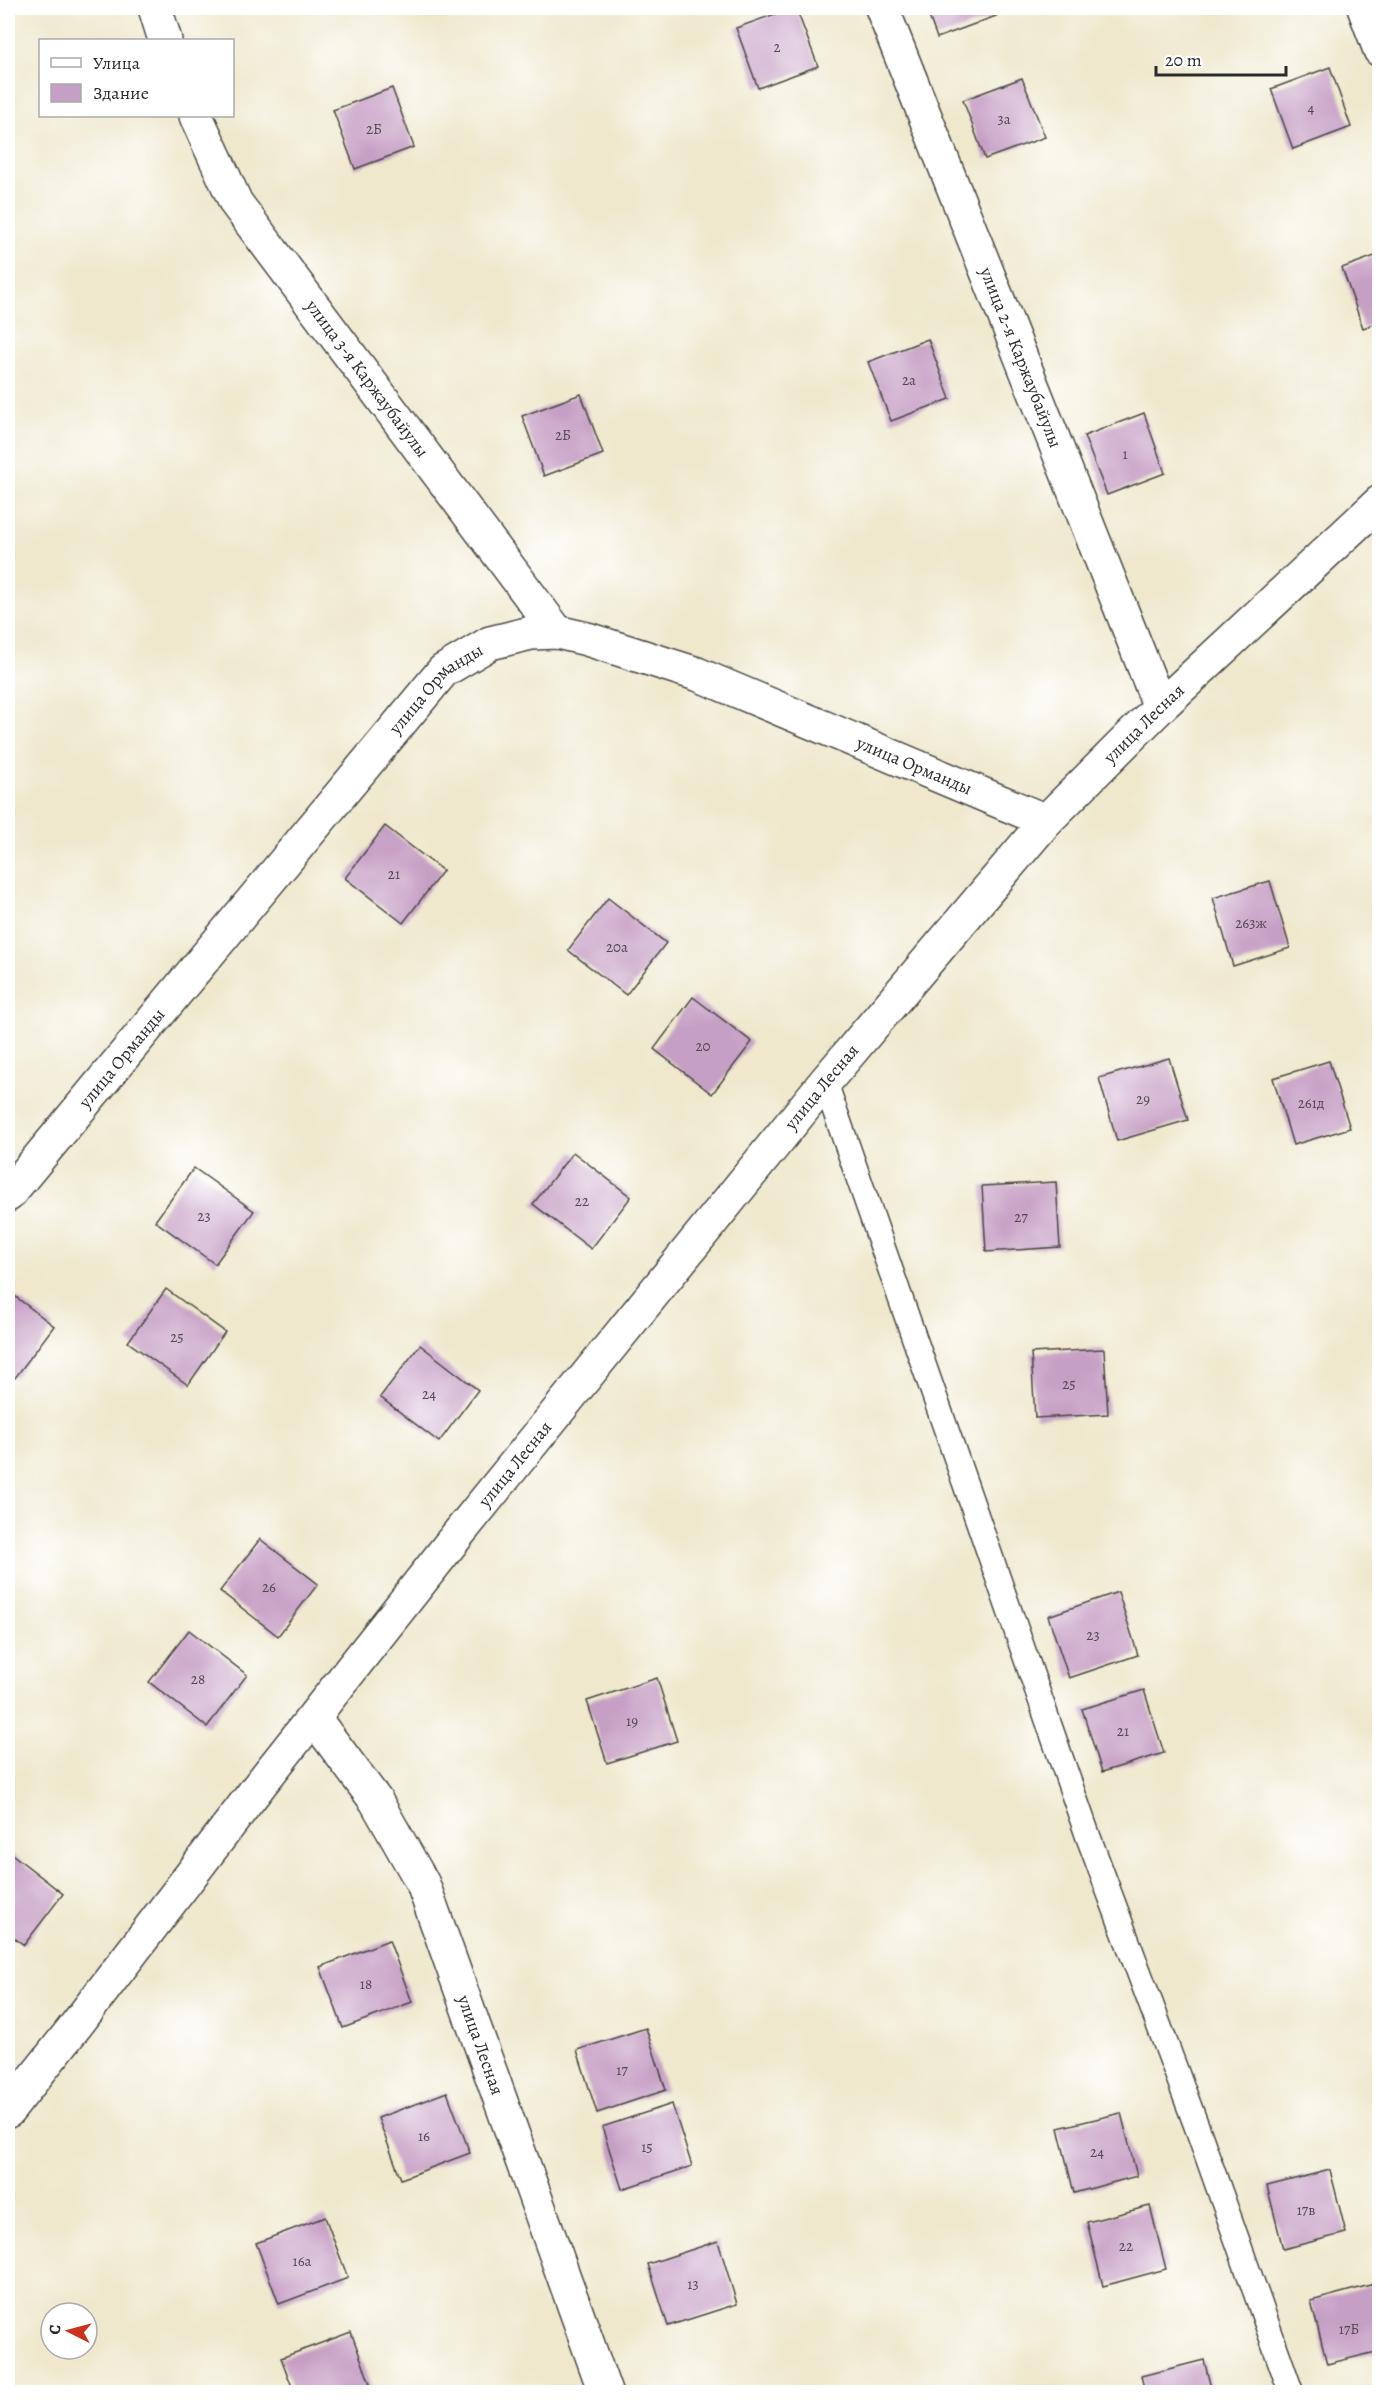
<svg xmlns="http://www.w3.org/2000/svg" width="1387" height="2400" viewBox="0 0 1387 2400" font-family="Alegreya,serif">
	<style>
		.building { fill: #c69fc5 }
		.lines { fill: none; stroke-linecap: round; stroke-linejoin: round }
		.service-casing { stroke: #484743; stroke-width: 27 }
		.minor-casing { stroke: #484743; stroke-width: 36 }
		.service { stroke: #fff; stroke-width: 24 }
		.minor { stroke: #fff; stroke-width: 33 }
		.labels { text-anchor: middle; stroke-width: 4.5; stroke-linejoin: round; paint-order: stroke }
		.number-label { font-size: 15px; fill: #524852 }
		.street-label { font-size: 18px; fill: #2b2b2b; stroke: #fff }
	</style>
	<rect width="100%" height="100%" fill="#fff"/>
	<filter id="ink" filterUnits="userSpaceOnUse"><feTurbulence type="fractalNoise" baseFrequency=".0167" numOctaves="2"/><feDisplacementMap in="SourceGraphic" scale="12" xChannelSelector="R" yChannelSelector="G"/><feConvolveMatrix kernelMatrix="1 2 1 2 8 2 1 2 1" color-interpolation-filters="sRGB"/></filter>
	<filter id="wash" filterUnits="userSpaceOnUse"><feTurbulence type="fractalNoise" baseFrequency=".008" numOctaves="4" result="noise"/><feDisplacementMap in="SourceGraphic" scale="24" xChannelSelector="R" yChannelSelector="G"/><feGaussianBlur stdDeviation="1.35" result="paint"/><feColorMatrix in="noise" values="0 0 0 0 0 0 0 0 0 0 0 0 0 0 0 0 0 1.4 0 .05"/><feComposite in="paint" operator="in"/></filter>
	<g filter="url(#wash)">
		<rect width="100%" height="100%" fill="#efe8cd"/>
		<g id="blocks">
			<g class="building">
				<path d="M 792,8 L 796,8 L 818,66 L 758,88 L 736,28 Z"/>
				<path d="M 926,8 L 993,8 L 996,16 L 937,38 Z"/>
				<path d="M 1330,67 L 1351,127 L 1293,149 L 1271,89 Z"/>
				<path d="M 1022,78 L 1045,137 L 985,159 L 963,100 Z"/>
				<path d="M 392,88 L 414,147 L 355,169 L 333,110 Z"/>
				<path d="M 1380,254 L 1380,322 L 1363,328 L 1342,268 Z"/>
				<path d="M 928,339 L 950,399 L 891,421 L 868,362 Z"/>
				<path d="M 581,394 L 603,454 L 544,476 L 522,416 Z"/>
				<path d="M 1144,413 L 1165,473 L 1107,495 L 1084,436 Z"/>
				<path d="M 385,826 L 443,871 L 403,923 L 345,878 Z"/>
				<path d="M 1270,881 L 1290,948 L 1233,966 L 1213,898 Z"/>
				<path d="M 608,898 L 666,943 L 626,995 L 568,950 Z"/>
				<path d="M 693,997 L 752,1042 L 712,1094 L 654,1049 Z"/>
				<path d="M 1169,1058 L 1188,1120 L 1117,1141 L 1099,1078 Z"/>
				<path d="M 1329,1061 L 1350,1128 L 1293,1145 L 1273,1078 Z"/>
				<path d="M 573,1152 L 631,1197 L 591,1249 L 533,1204 Z"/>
				<path d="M 194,1168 L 254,1211 L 215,1264 L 155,1221 Z"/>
				<path d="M 1056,1182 L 1060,1247 L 986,1252 L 982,1186 Z"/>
				<path d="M 166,1289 L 225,1332 L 188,1385 L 128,1342 Z"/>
				<path d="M 8,1291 L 54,1326 L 15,1378 L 8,1373 Z"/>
				<path d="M 420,1345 L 478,1390 L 439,1442 L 380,1397 Z"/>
				<path d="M 1104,1349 L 1108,1414 L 1035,1418 L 1031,1353 Z"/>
				<path d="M 260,1539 L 318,1584 L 278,1636 L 220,1591 Z"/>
				<path d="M 1118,1592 L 1138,1655 L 1069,1678 L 1048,1616 Z"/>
				<path d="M 189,1630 L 247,1675 L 207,1727 L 149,1682 Z"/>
				<path d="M 657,1678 L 677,1741 L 607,1763 L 587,1701 Z"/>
				<path d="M 1144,1690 L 1164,1753 L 1102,1772 L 1082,1709 Z"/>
				<path d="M 8,1851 L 63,1894 L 24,1945 L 8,1933 Z"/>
				<path d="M 389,1940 L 412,2002 L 343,2028 L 320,1967 Z"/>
				<path d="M 646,2028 L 666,2090 L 597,2113 L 577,2050 Z"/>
				<path d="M 447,2092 L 470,2153 L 401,2179 L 378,2118 Z"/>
				<path d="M 672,2104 L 692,2166 L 622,2189 L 602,2127 Z"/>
				<path d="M 1121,2113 L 1137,2176 L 1074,2193 L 1058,2128 Z"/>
				<path d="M 1330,2170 L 1346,2233 L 1283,2249 L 1267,2186 Z"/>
				<path d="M 1150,2206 L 1166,2269 L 1103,2286 L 1087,2222 Z"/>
				<path d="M 325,2217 L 348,2278 L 279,2304 L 256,2243 Z"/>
				<path d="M 718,2241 L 737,2304 L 668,2326 L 648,2264 Z"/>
				<path d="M 1374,2284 L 1380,2307 L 1380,2351 L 1327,2364 L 1311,2301 Z"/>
				<path d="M 351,2332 L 373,2392 L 294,2392 L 281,2358 Z"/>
				<path d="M 1204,2360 L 1212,2392 L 1145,2392 L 1141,2376 Z"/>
			</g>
		</g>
	</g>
	<g filter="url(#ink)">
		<use href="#blocks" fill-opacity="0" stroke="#484743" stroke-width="1.5"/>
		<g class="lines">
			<defs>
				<path id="service" d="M 825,1082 L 1088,1836 L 1198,2130 L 1291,2392"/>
				<g id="minor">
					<path d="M 155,8 L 165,40"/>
					<path id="s1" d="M 882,8 L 1160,707"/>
					<path d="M 1364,8 L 1380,50"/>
					<path id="s2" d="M 196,116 L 236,203 L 557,632"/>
					<path id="s3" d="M 8,1195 L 443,671 L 490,643 L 531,633 L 557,632 L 587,639 L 697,674 L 1046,821"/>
					<path id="s4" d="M 314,1718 L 376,1801 L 423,1884 L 605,2392"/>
					<path id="s5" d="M 8,2111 L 77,2024 L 262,1782 L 459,1533 L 825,1082 L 1046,821 L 1160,707 L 1380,502"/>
				</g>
			</defs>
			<use href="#service" class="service-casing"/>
			<use href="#minor" class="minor-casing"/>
			<use href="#service" class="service"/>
			<use href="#minor" class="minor"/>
		</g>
	</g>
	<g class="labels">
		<g class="number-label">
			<text x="777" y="52">2</text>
			<text x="1311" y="113">4</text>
			<text x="1004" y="124">3а</text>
			<text x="374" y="134">2Б</text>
			<text x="909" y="385">2а</text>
			<text x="563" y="440">2Б</text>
			<text x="1125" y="459">1</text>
			<text x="394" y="879">21</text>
			<text x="1251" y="928">263ж</text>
			<text x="617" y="952">20а</text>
			<text x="703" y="1051">20</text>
			<text x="1143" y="1104">29</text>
			<text x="1311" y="1108">261д</text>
			<text x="582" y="1206">22</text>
			<text x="204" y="1221">23</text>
			<text x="1021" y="1222">27</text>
			<text x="177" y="1342">25</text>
			<text x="1069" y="1389">25</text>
			<text x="429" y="1399">24</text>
			<text x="269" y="1592">26</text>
			<text x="1093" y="1640">23</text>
			<text x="198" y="1684">28</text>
			<text x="632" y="1726">19</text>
			<text x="1123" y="1736">21</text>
			<text x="366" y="1989">18</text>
			<text x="622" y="2075">17</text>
			<text x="424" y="2141">16</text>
			<text x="647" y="2152">15</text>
			<text x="1097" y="2157">24</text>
			<text x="1306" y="2215">17в</text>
			<text x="1126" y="2251">22</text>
			<text x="302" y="2266">16а</text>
			<text x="693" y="2289">13</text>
			<text x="1349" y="2334">17Б</text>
		</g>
		<g class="street-label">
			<text dy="6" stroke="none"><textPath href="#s1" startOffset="376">улица 2-я Каржаубайулы</textPath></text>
			<text dy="6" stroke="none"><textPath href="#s2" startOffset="315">улица 3-я Каржаубайулы</textPath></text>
			<text dy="6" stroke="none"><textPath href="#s3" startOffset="664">улица Орманды</textPath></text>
			<text dy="6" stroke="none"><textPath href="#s5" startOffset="1794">улица Лесная</textPath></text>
			<text dy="6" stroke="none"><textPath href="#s3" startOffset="1186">улица Орманды</textPath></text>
			<text dy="6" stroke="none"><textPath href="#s3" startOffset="178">улица Орманды</textPath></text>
			<text dy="6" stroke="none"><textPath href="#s5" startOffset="1308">улица Лесная</textPath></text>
			<text dy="6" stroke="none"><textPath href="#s5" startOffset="822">улица Лесная</textPath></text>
			<text dy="6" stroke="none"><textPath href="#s4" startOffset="370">улица Лесная</textPath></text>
		</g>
	</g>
	<rect width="1387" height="2400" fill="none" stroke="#fff" stroke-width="30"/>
	<rect x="39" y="39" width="195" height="78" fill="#ffffff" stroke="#aaaaaa" stroke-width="1.5"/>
	<rect x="51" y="58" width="30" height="9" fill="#ffffff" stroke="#aaaaaa" stroke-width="1.5"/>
	<text x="93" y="69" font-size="18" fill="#2b2b2b">Улица</text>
	<rect x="51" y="84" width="30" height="18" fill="#c69fc5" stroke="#aaaaaa" stroke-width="1.5"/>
	<text x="93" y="99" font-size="18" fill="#2b2b2b">Здание</text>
	<g transform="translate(69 2331) rotate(276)"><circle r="28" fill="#ffffff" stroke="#aaaaaa" stroke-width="1.5"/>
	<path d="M0-4.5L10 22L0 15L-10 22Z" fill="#c8321e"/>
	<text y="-9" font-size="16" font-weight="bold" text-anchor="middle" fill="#2b2b2b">С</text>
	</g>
	<path d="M1156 66v9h130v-9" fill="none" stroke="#2b2b2b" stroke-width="3"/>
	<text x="1165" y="66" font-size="18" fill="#2b2b2b" stroke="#ffffff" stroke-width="4.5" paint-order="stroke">20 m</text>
</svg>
